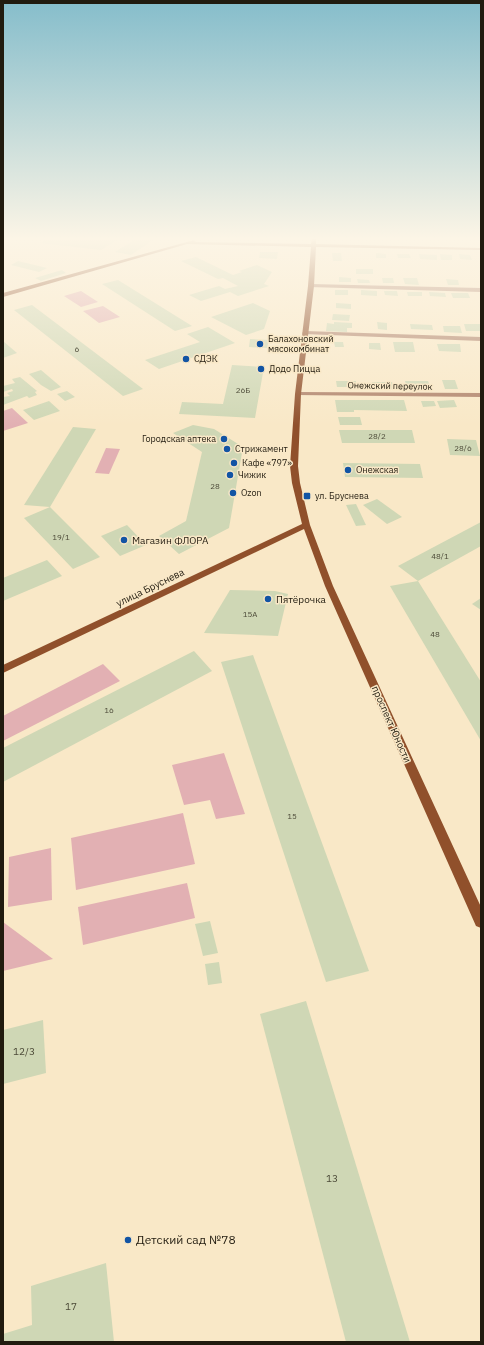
<svg xmlns="http://www.w3.org/2000/svg" width="484" height="1345" viewBox="0 0 484 1345" font-family="'IBM Plex Sans',sans-serif">
	<style>
		.green { fill: #e2b0b3 }
		.building { fill: #cfd7b5 }
		.lines { fill: none; stroke-linecap: round; stroke-linejoin: round }
		.street { fill: #b0836b; fill-rule: evenodd }
		.secondary { fill: #90502b; fill-rule: evenodd }
		.poi-dot { fill: #1254a4; stroke: #f9e8c7; stroke-width: 1.5 }
		.labels { text-anchor: middle; stroke-width: 3; stroke-linejoin: round; paint-order: stroke }
		.number-label { font-size: 8px; fill: #4c4a38 }
		.far-poi-label { font-size: 9px; fill: #211b0f; stroke: #f9e8c7; text-anchor: start }
		.far-street-label { font-size: 9px; fill: #211b0f; stroke: #f9e8c7 }
		.poi-label { font-size: 10px; fill: #211b0f; stroke: #f9e8c7; text-anchor: start }
		.street-label { font-size: 10px; fill: #211b0f; stroke: #f9e8c7 }
		.near-number-label { font-size: 10px; fill: #4c4a38 }
		.near-poi-label { font-size: 12px; fill: #211b0f; stroke: #f9e8c7; text-anchor: start }
	</style>
	<rect width="100%" height="100%" fill="#f9e8c7"/>
	<g class="green">
		<path d="M 81,291 L 98,302 L 81,307 L 64,296 Z"/>
		<path d="M 103,306 L 120,317 L 99,323 L 83,311 Z"/>
		<path d="M 12,408 L 28,423 L 3,431 L 3,411 Z"/>
		<path d="M 106,448 L 120,449 L 109,474 L 95,473 Z"/>
		<path d="M 103,664 L 120,681 L 3,741 L 3,716 Z"/>
		<path d="M 224,753 L 245,814 L 216,819 L 210,800 L 184,805 L 172,765 Z"/>
		<path d="M 183,813 L 195,864 L 76,890 L 71,838 Z"/>
		<path d="M 51,848 L 52,900 L 8,907 L 9,857 Z"/>
		<path d="M 187,883 L 195,918 L 83,945 L 78,907 Z"/>
		<path d="M 3,922 L 53,959 L 3,971 Z"/>
	</g>
	<g class="building">
		<path d="M 38,238 L 120,238 L 101,250 L 40,243 L 45,240 Z"/>
		<path d="M 137,238 L 156,238 L 131,255 L 115,252 Z"/>
		<path d="M 260,252 L 278,252 L 277,259 L 259,258 Z"/>
		<path d="M 332,253 L 341,253 L 342,261 L 333,261 Z"/>
		<path d="M 376,253 L 386,254 L 386,258 L 376,258 Z"/>
		<path d="M 397,254 L 409,254 L 411,258 L 398,258 Z"/>
		<path d="M 419,254 L 437,255 L 437,260 L 420,259 Z"/>
		<path d="M 440,254 L 452,255 L 452,260 L 441,260 Z"/>
		<path d="M 459,254 L 470,255 L 472,260 L 460,259 Z"/>
		<path d="M 196,257 L 233,275 L 242,272 L 239,271 L 257,265 L 272,272 L 264,284 L 269,286 L 238,296 L 230,292 L 201,301 L 189,295 L 219,286 L 225,289 L 238,286 L 223,278 L 218,279 L 181,261 Z"/>
		<path d="M 18,261 L 47,268 L 39,272 L 11,265 Z"/>
		<rect x="356" y="269" width="17" height="5"/>
		<path d="M 62,270 L 66,273 L 41,281 L 35,278 Z"/>
		<path d="M 339,277 L 351,278 L 351,282 L 339,282 Z"/>
		<path d="M 382,278 L 393,278 L 394,283 L 383,283 Z"/>
		<path d="M 403,278 L 417,278 L 419,285 L 405,284 Z"/>
		<path d="M 357,279 L 369,280 L 370,283 L 358,283 Z"/>
		<path d="M 446,279 L 458,280 L 459,285 L 448,285 Z"/>
		<path d="M 118,280 L 192,326 L 175,331 L 102,284 Z"/>
		<rect x="335" y="290" width="13" height="5"/>
		<path d="M 361,290 L 377,291 L 377,296 L 361,295 Z"/>
		<path d="M 384,291 L 397,291 L 398,296 L 385,295 Z"/>
		<path d="M 407,292 L 422,292 L 422,296 L 408,296 Z"/>
		<path d="M 429,292 L 445,293 L 446,297 L 430,296 Z"/>
		<path d="M 451,293 L 468,293 L 470,298 L 453,298 Z"/>
		<path d="M 253,303 L 270,311 L 264,329 L 246,335 L 211,317 Z"/>
		<path d="M 336,303 L 351,304 L 351,309 L 336,308 Z"/>
		<path d="M 32,305 L 143,389 L 123,396 L 14,310 Z"/>
		<path d="M 333,314 L 350,315 L 349,321 L 332,320 Z"/>
		<path d="M 334,322 L 352,323 L 352,328 L 347,328 L 347,332 L 326,331 L 327,323 L 334,324 Z"/>
		<path d="M 377,322 L 387,323 L 387,330 L 378,329 Z"/>
		<path d="M 410,324 L 432,325 L 433,330 L 411,329 Z"/>
		<path d="M 464,324 L 481,324 L 481,331 L 466,331 Z"/>
		<path d="M 443,326 L 460,326 L 462,333 L 444,332 Z"/>
		<path d="M 208,327 L 235,343 L 159,369 L 145,360 L 200,342 L 187,334 Z"/>
		<path d="M 250,339 L 269,340 L 267,348 L 249,347 Z"/>
		<path d="M 3,341 L 17,353 L 3,358 Z"/>
		<path d="M 334,342 L 343,342 L 344,347 L 335,347 Z"/>
		<path d="M 393,342 L 413,342 L 415,352 L 395,352 Z"/>
		<path d="M 369,343 L 380,343 L 381,350 L 369,349 Z"/>
		<path d="M 437,344 L 460,344 L 461,352 L 439,351 Z"/>
		<path d="M 232,365 L 264,367 L 255,418 L 179,414 L 182,402 L 223,404 Z"/>
		<path d="M 41,370 L 61,387 L 51,391 L 41,385 L 29,374 Z"/>
		<path d="M 20,377 L 37,391 L 35,392 L 37,395 L 29,398 L 27,396 L 3,405 L 3,397 L 10,396 L 7,393 L 13,391 L 12,389 L 3,392 L 3,386 L 15,383 L 12,379 Z"/>
		<path d="M 442,380 L 455,380 L 458,389 L 445,389 Z"/>
		<path d="M 336,381 L 356,381 L 356,387 L 337,387 Z"/>
		<path d="M 405,381 L 428,381 L 431,389 L 407,389 Z"/>
		<path d="M 372,382 L 392,382 L 394,389 L 374,389 Z"/>
		<path d="M 67,391 L 75,397 L 65,401 L 57,394 Z"/>
		<path d="M 335,400 L 404,400 L 407,411 L 354,410 L 354,412 L 337,412 Z"/>
		<path d="M 454,400 L 457,407 L 440,408 L 437,401 Z"/>
		<path d="M 49,401 L 60,411 L 34,420 L 23,410 Z"/>
		<path d="M 421,401 L 434,401 L 436,406 L 423,407 Z"/>
		<path d="M 338,417 L 360,417 L 362,425 L 340,425 Z"/>
		<path d="M 193,425 L 214,429 L 243,447 L 229,528 L 179,554 L 159,536 L 186,521 L 202,452 L 173,433 Z"/>
		<path d="M 73,427 L 96,429 L 50,507 L 24,505 Z"/>
		<path d="M 339,430 L 412,430 L 415,443 L 342,443 Z"/>
		<path d="M 447,439 L 476,440 L 480,456 L 450,455 Z"/>
		<path d="M 343,463 L 420,464 L 423,478 L 345,477 Z"/>
		<path d="M 377,499 L 402,517 L 387,524 L 363,505 Z"/>
		<path d="M 356,504 L 366,525 L 356,526 L 346,505 Z"/>
		<path d="M 50,507 L 100,557 L 73,569 L 24,518 Z"/>
		<path d="M 481,522 L 481,546 L 418,581 L 398,566 Z"/>
		<path d="M 127,525 L 146,545 L 120,556 L 101,536 Z"/>
		<path d="M 47,560 L 62,576 L 3,601 L 3,578 Z"/>
		<path d="M 418,581 L 481,682 L 481,741 L 390,586 Z"/>
		<path d="M 230,590 L 275,591 L 288,594 L 278,636 L 204,633 Z"/>
		<path d="M 481,598 L 481,610 L 472,604 Z"/>
		<path d="M 194,651 L 212,671 L 3,782 L 3,748 Z"/>
		<path d="M 253,655 L 369,971 L 326,982 L 221,662 Z"/>
		<path d="M 210,921 L 218,953 L 203,956 L 195,924 Z"/>
		<path d="M 219,962 L 222,983 L 208,985 L 205,964 Z"/>
		<path d="M 306,1001 L 410,1342 L 346,1342 L 260,1014 Z"/>
		<path d="M 43,1020 L 46,1073 L 3,1084 L 3,1030 Z"/>
		<path d="M 106,1263 L 114,1342 L 3,1342 L 3,1334 L 32,1325 L 31,1286 Z"/>
	</g>
	<g class="lines">
		<g class="street">
			<path d="M 311,284 L 481,288 L 481,292 L 309,287 L 308,286 Z"/>
			<path d="M 305,331 L 481,337 L 481,341 L 303,334 L 302,333 Z"/>
			<path d="M 298,392 L 481,393 L 481,397 L 296,395 L 296,393 Z"/>
		</g>
		<path class="secondary" d="M 312,238 L 316,238 L 316,244 L 481,248 L 481,250 L 316,247 L 314,286 L 301,394 L 298,466 L 300,483 L 310,525 L 333,586 L 481,907 L 481,928 L 476,926 L 325,586 L 304,529 L 3,673 L 3,665 L 302,524 L 292,483 L 290,466 L 295,394 L 308,286 L 311,247 L 187,244 L 3,297 L 3,293 L 194,240 L 196,242 L 311,244 Z"/>
	</g>
	<linearGradient id="sky" x2="0" y2="1"><stop stop-color="#85bdcb"/><stop offset="0.56" stop-color="#fcf5e6"/><stop offset="1" stop-color="#fcf5e6" stop-opacity="0"/></linearGradient>
	<rect width="484" height="426" fill="url(#sky)"/>
	<g class="poi-dot">
		<circle cx="260" cy="344" r="4"/>
		<circle cx="186" cy="359" r="4"/>
		<circle cx="261" cy="369" r="4"/>
		<circle cx="224" cy="439" r="4"/>
		<circle cx="227" cy="449" r="4"/>
		<circle cx="234" cy="463" r="4"/>
		<circle cx="348" cy="470" r="4"/>
		<circle cx="230" cy="475" r="4"/>
		<circle cx="233" cy="493" r="4"/>
		<rect x="303" y="492" width="8" height="8" rx="2"/>
		<circle cx="124" cy="540" r="4"/>
		<circle cx="268" cy="599" r="4"/>
		<circle cx="128" cy="1240" r="4"/>
	</g>
	<g class="labels">
		<g class="number-label">
			<text x="77" y="352">6</text>
			<text x="243" y="393">26Б</text>
			<text x="377" y="439">28/2</text>
			<text x="463" y="451">28/6</text>
			<text x="215" y="489">28</text>
			<text x="61" y="540">19/1</text>
			<text x="440" y="559">48/1</text>
			<text x="250" y="617">15А</text>
			<text x="435" y="637">48</text>
			<text x="109" y="713">16</text>
			<text x="292" y="819">15</text>
		</g>
		<g class="far-poi-label">
			<text x="268" y="342">Балахоновский<tspan x="268" dy="10">мясокомбинат</tspan></text>
			<text x="194" y="362">СДЭК</text>
			<text x="269" y="372">Додо Пицца</text>
			<text x="216" y="442" text-anchor="end">Городская аптека</text>
			<text x="235" y="452">Стрижамент</text>
			<text x="242" y="466">Кафе «797»</text>
			<text x="356" y="473">Онежская</text>
			<text x="238" y="478">Чижик</text>
			<text x="241" y="496">Ozon</text>
			<text x="315" y="499">ул. Бруснева</text>
		</g>
		<g class="far-street-label">
			<text transform="translate(390 386) rotate(1)" y="3">Онежский переулок</text>
		</g>
		<g class="poi-label">
			<text x="132" y="544">Магазин ФЛОРА</text>
			<text x="276" y="603">Пятёрочка</text>
		</g>
		<g class="street-label">
			<text transform="translate(150 587) rotate(-26)" y="4">улица Бруснева</text>
			<text transform="translate(392 724) rotate(66)" y="4">проспект Юности</text>
		</g>
		<g class="near-number-label">
			<text x="24" y="1055">12/3</text>
			<text x="332" y="1182">13</text>
			<text x="71" y="1310">17</text>
		</g>
		<g class="near-poi-label">
			<text x="136" y="1244">Детский сад №78</text>
		</g>
	</g>
	<rect width="484" height="1345" fill="none" stroke="#211b0f" stroke-width="8"/>
</svg>
